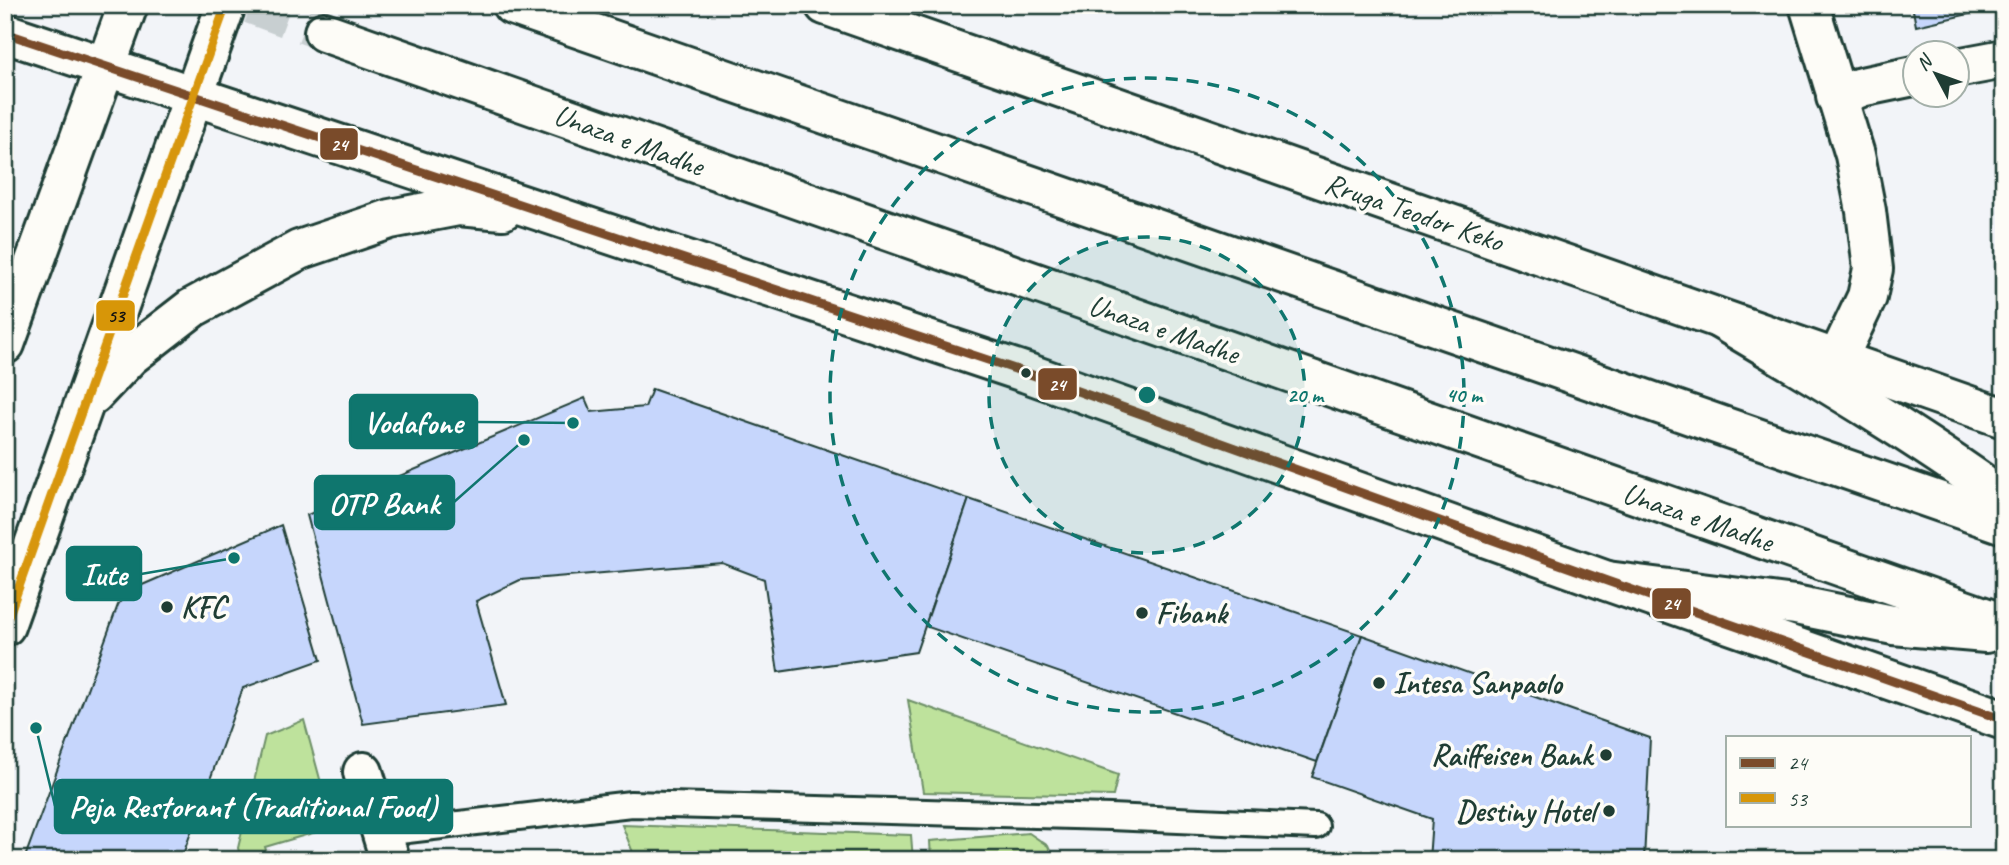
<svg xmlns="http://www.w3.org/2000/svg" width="2009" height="865" viewBox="0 0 2009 865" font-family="Caveat,sans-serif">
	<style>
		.green { fill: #bee29c; stroke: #6e9068; stroke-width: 2 }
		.building { fill: #c6d6fc; stroke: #1f3d34; stroke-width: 2 }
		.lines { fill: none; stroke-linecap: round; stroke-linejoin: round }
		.trunk-tunnel { stroke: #c8cfd1; stroke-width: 38; stroke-dasharray: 38 19; stroke-linecap: butt }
		.service-casing { stroke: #1f3d34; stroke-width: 30 }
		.minor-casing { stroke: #1f3d34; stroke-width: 44 }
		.secondary-casing { stroke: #1f3d34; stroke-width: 44 }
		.trunk-casing { stroke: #1f3d34; stroke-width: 44 }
		.service { stroke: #fdfcf7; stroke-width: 24 }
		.minor { stroke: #fdfcf7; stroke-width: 38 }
		.secondary { stroke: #fdfcf7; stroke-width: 38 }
		.trunk { stroke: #fdfcf7; stroke-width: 38 }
		.bus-1-casing { stroke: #fdfcf7; stroke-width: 14 }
		.bus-2-casing { stroke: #fdfcf7; stroke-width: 14 }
		.bus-1 { stroke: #7a4b2a; stroke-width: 9 }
		.bus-2 { stroke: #d79608; stroke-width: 9 }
		.ring { fill: none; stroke: #0f766e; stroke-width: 3.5; stroke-dasharray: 12 9 }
		.bus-dot { fill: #1f3d34; stroke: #fdfcf7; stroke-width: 2.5 }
		.labels { text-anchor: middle; stroke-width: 7; stroke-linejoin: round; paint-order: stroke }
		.street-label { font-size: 30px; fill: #1f3d34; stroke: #fdfcf7 }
		.poi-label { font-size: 30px; font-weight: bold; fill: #1f3d34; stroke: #fdfcf7; text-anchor: start }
		.centre { fill: #0f766e; stroke: #fdfcf7; stroke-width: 3.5 }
		.ring-label { font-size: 21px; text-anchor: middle; font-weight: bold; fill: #0f766e; stroke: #fdfcf7; stroke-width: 7; stroke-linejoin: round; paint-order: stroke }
		.leader { fill: none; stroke: #0f766e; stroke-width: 2.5 }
		.callout-dot { fill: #0f766e; stroke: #fdfcf7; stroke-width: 2.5 }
		.callout { fill: #0f766e; stroke: #0f766e; stroke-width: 2.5 }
		.callout-label { font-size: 32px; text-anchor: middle; font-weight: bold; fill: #fff }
		.line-badge { stroke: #fdfcf7; stroke-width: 2.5 }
		.badge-label { font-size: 19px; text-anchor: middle; font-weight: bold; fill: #fff }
		.pale-badge-label { font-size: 19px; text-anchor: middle; font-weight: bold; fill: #111 }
	</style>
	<rect width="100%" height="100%" fill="#f2f4f8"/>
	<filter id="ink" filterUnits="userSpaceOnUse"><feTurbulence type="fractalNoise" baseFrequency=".0143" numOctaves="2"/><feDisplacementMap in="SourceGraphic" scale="14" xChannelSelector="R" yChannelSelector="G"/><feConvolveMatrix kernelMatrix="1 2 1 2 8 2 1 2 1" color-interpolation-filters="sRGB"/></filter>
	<g filter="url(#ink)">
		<g class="green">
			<path d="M 908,700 L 1118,775 L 1113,796 L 923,792 Z"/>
			<path d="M 304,720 L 333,827 L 265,847 L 269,860 L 241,860 L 238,848 L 265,736 Z"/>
			<path d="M 622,825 L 911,835 L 913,860 L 636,860 Z"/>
			<path d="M 1029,833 L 1048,846 L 1054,860 L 931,860 L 930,841 Z"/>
		</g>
		<g class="building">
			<path d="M 1912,5 L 2004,5 L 2004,6 L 1916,26 Z"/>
			<path d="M 652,389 L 969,499 L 916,652 L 778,672 L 764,579 L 722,563 L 520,580 L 476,601 L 506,705 L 363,724 L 307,515 L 585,398 L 591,412 L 645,407 Z"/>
			<path d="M 969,499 L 1362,635 L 1317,762 L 925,626 Z"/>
			<path d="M 281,525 L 321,660 L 243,688 L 181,860 L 24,860 L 118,605 L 125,594 L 140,586 Z"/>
			<path d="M 1362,635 L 1650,738 L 1644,860 L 1429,860 L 1432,819 L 1312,777 Z"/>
			<path d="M 599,853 L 601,860 L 556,860 Z"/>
		</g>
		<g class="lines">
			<path class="trunk-tunnel" d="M 251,5 L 324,32"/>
			<defs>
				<path id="service" d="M 382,833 L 631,804 L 1110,817 L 1316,826"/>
				<g id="minor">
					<path d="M 1809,5 L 1855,155 L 1866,211 L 1873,269 L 1867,297 L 1837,360"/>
					<path d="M 1956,68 L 2004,59"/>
					<path d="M 1836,97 L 1861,87 L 1914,76"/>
					<path d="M 363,772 L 390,860"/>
				</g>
				<g id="secondary">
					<path d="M 825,5 L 2004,418"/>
					<path d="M 5,33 L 1027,373 L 1607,581 L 2004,720"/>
					<path d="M 5,344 L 128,5"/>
					<path d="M 93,395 L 130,356 L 192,308 L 299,250 L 390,219 L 458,206 L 503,210"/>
					<path d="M 5,626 L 226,5"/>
				</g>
				<g id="trunk">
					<path d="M 512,5 L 2004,524"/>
					<path d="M 324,32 L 2004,624"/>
					<path d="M 1720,319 C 1816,376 1913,433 2004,499"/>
					<path d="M 1607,581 L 1795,605 L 1893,625 L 1986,633"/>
				</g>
			</defs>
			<use href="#service" class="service-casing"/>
			<use href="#minor" class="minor-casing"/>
			<use href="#secondary" class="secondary-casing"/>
			<use href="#trunk" class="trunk-casing"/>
			<use href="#service" class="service"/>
			<use href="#minor" class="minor"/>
			<use href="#secondary" class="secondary"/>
			<use href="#trunk" class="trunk"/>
			<defs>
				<path id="bus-1" d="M 5,33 L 1027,373 L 1607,581 L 2004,720"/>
				<path id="bus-2" d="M 5,626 L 226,5"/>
			</defs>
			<use href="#bus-1" class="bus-1-casing"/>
			<use href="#bus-2" class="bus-2-casing"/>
			<use href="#bus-1" class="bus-1"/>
			<use href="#bus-2" class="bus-2"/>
		</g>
	</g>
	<circle cx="1147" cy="395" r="158" fill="#0f766e" fill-opacity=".12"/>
	<g class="ring">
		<circle cx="1147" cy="395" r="158"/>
		<circle cx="1147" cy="395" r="317"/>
	</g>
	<g class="bus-dot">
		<circle cx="1026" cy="373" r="6"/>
		<circle cx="167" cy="607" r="7"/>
		<circle cx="1142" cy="613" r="7"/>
		<circle cx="1379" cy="683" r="7"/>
		<circle cx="1606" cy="755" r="7"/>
		<circle cx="1609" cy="811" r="7"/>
	</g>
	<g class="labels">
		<g class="street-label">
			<text transform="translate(629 140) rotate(20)" y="10">Unaza e Madhe</text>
			<text transform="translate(1414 212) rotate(19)" y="10">Rruga Teodor Keko</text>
			<text transform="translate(1164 329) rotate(19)" y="10">Unaza e Madhe</text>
			<text transform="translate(1698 517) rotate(19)" y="10">Unaza e Madhe</text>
		</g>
		<g class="poi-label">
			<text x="181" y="617">KFC</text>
			<text x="1156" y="623">Fibank</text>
			<text x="1393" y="693">Intesa Sanpaolo</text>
			<text x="1592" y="765" text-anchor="end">Raiffeisen Bank</text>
			<text x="1595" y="821" text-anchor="end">Destiny Hotel</text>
		</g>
	</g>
	<circle cx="1147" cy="395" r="10" class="centre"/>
	<g class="ring-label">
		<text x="1305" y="402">20 m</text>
		<text x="1464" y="402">40 m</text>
	</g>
	<path class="leader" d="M573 423L477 422M524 440L454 502M234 558L141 574M36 728L55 806"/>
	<g class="callout-dot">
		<circle cx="573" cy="423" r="7"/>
		<circle cx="524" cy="440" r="7"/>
		<circle cx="234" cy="558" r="7"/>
		<circle cx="36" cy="728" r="7"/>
	</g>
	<g class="callout">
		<rect x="350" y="395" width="127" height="53" rx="7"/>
		<rect x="315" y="476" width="139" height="53" rx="7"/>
		<rect x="67" y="547" width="74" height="53" rx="7"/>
		<rect x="55" y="780" width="397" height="53" rx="7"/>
	</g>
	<g class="callout-label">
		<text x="413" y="433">Vodafone</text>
		<text x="384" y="514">OTP Bank</text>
		<text x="104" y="585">Iute</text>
		<text x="253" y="817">Peja Restorant (Traditional Food)</text>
	</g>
	<g class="line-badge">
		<rect x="319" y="127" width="40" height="34" rx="7" fill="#7a4b2a"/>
		<rect x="95" y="299" width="41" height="33" rx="7" fill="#d79608"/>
		<rect x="1037" y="367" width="41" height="34" rx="7" fill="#7a4b2a"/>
		<rect x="1651" y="587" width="41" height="33" rx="7" fill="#7a4b2a"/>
	</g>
	<g class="badge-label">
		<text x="339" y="151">24</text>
		<text x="1057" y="391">24</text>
		<text x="1671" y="610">24</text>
	</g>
	<g class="pale-badge-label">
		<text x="116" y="322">53</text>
	</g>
	<rect width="2009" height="865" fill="none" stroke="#fdfcf7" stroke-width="28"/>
	<rect x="14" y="14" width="1981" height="837" fill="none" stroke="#1f3d34" stroke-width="2.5" filter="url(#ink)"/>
	<rect x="1726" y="736" width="245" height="91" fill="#fdfcf7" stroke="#a4b0a9" stroke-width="2"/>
	<rect x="1740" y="758" width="35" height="10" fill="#7a4b2a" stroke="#a4b0a9" stroke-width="2"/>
	<text x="1788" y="770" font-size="21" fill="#1f3d34">24</text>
	<rect x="1740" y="793" width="35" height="10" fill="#d79608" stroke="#a4b0a9" stroke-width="2"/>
	<text x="1788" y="806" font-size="21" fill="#1f3d34">53</text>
	<g transform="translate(1936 74) rotate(311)"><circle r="33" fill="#fdfcf7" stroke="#a4b0a9" stroke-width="2"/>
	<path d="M0-5L12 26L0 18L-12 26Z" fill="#1f3d34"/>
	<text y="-10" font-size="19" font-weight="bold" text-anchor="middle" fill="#1f3d34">N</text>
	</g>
</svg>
